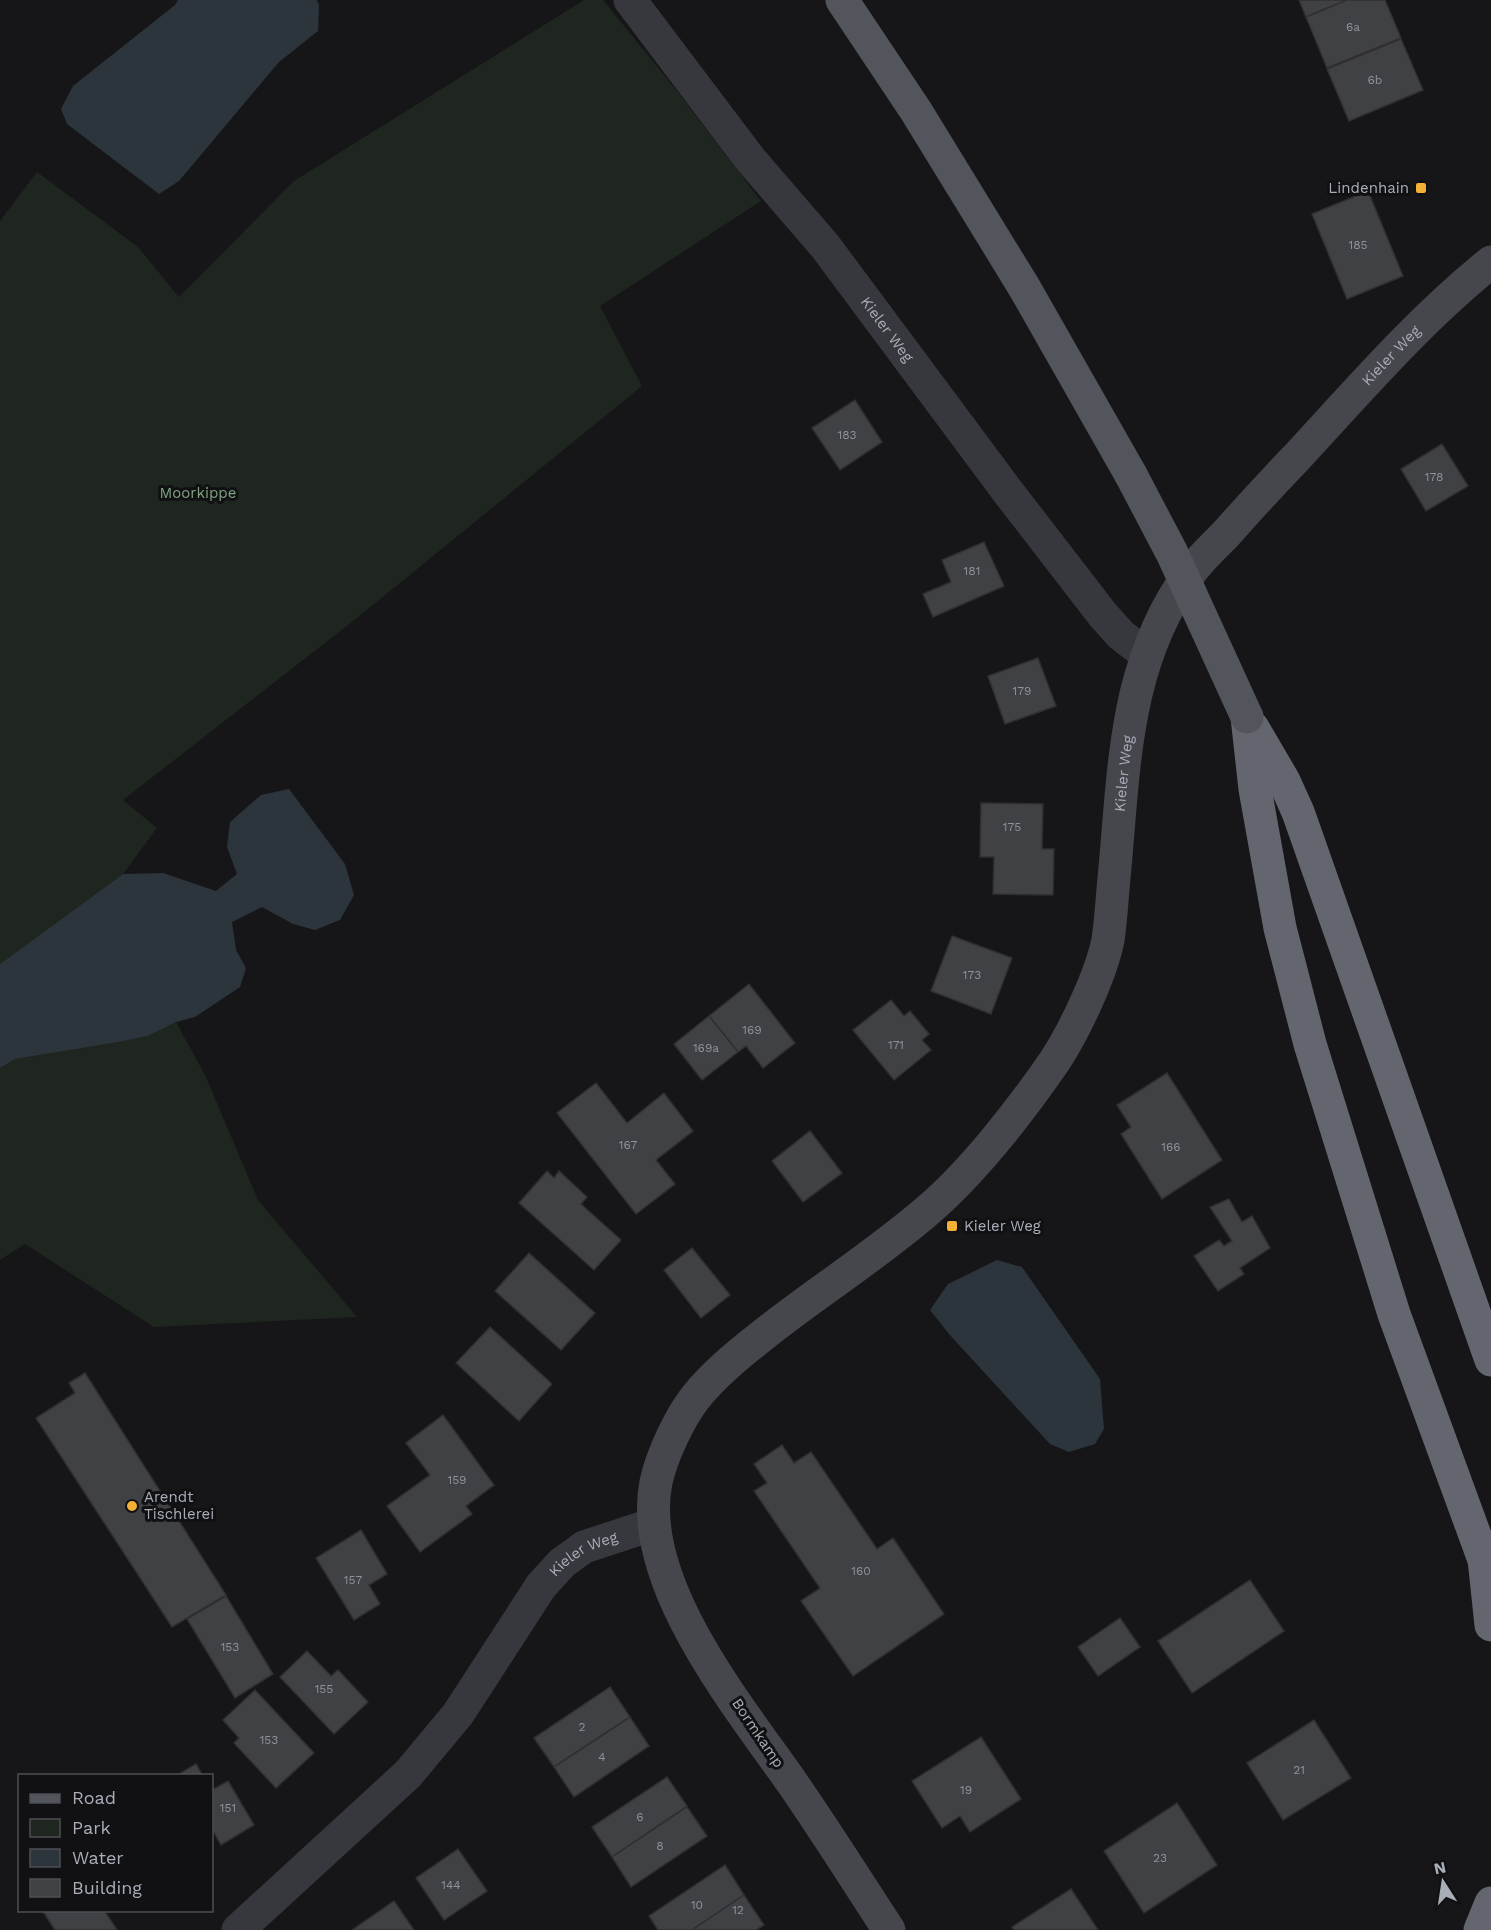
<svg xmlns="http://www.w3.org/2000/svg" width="1491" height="1930" viewBox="0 0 1491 1930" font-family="'Work Sans',sans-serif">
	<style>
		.green { fill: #1e261f }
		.water { fill: #2c353c }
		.building { fill: #404145; stroke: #303034; stroke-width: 1.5 }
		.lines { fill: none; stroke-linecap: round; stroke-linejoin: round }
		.street { stroke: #37383d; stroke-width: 33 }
		.secondary { stroke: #45474d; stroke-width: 33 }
		.primary { stroke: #53555c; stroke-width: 33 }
		.highway { stroke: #63666e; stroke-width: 33 }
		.primary-bridge { stroke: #53555c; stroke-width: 33 }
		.poi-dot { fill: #f2b134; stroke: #111113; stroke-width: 2 }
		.labels { text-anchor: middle; stroke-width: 6; stroke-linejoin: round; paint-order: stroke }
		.number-label { font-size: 12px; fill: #8e929b }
		.poi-label { font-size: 15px; fill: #a8adb8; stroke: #111113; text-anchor: start }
		.street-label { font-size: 15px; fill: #a8adb8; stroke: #111113 }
		.park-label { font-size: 15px; fill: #7fa381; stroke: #111113 }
	</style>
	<rect width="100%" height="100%" fill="#161618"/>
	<g class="green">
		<path d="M 584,0 L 603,0 L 677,91 L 761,201 L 600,306 L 642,386 L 352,622 L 123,800 L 157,828 L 123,874 L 0,964 L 0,221 L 37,172 L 138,247 L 179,297 L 294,181 Z"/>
		<path d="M 176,1022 L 206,1077 L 258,1200 L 357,1317 L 154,1327 L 25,1244 L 0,1260 L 0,1068 L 15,1059 L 119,1042 L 148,1036 Z"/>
	</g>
	<g class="water">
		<path d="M 178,0 L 317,0 L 319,5 L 318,31 L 279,62 L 179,181 L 159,194 L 67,124 L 61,109 L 73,86 L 175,5 Z"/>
		<path d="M 289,789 L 345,864 L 354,895 L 340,920 L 315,930 L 293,924 L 262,907 L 232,922 L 236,950 L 246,968 L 240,987 L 195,1017 L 176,1022 L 148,1036 L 119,1042 L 15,1059 L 0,1068 L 0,964 L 123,874 L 163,873 L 216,891 L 237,874 L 227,847 L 230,822 L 261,795 Z"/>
		<path d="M 997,1260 L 1022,1267 L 1100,1379 L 1104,1429 L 1095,1444 L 1069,1452 L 1050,1444 L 949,1334 L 930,1310 L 948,1284 Z"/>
	</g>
	<g class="building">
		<path d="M 1299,0 L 1347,0 L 1306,17 Z"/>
		<path d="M 1347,0 L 1385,0 L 1401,38 L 1327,68 L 1306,17 Z"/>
		<path d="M 1401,39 L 1423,90 L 1349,121 L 1327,69 Z"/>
		<path d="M 1368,191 L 1403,276 L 1347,299 L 1312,214 Z"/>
		<path d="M 855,400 L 882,442 L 840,470 L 812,428 Z"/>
		<path d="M 1442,444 L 1468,486 L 1426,511 L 1401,469 Z"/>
		<path d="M 984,542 L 1004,586 L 933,617 L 923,594 L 951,582 L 942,560 Z"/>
		<path d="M 1038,658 L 1056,706 L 1005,724 L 988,676 Z"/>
		<path d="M 981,803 L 1043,804 L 1042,849 L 1054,849 L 1053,895 L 993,894 L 994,857 L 980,857 Z"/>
		<path d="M 952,936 L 1012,958 L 991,1014 L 931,991 Z"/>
		<path d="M 749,984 L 795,1043 L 763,1068 L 746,1046 L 738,1052 L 709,1016 Z"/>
		<path d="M 891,1000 L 904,1016 L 910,1011 L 929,1034 L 922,1040 L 931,1050 L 894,1080 L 853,1030 Z"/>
		<path d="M 709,1016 L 738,1052 L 702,1080 L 674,1044 Z"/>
		<path d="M 1167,1073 L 1222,1160 L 1162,1199 L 1121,1134 L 1131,1127 L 1117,1105 Z"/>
		<path d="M 596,1083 L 627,1123 L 664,1093 L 693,1131 L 656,1160 L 675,1184 L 636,1214 L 557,1113 Z"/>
		<path d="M 810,1131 L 842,1173 L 803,1202 L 772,1161 Z"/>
		<path d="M 547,1171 L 554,1178 L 559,1171 L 587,1197 L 581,1204 L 621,1240 L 594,1270 L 519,1203 Z"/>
		<path d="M 1229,1199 L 1242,1222 L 1252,1216 L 1270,1248 L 1240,1268 L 1244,1274 L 1218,1291 L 1194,1256 L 1219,1240 L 1224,1246 L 1232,1241 L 1210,1207 Z"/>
		<path d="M 692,1248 L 730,1295 L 701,1318 L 664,1270 Z"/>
		<path d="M 529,1253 L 595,1313 L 561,1350 L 495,1291 Z"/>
		<path d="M 490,1327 L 552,1384 L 519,1421 L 456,1363 Z"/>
		<path d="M 85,1373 L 226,1595 L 172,1627 L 36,1418 L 75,1393 L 69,1383 Z"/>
		<path d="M 443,1415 L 494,1485 L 466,1506 L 472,1514 L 420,1552 L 387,1506 L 430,1475 L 406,1443 Z"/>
		<path d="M 782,1445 L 794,1463 L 811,1452 L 877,1549 L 893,1538 L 944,1614 L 853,1676 L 801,1601 L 820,1588 L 754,1491 L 767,1483 L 754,1464 Z"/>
		<path d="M 361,1530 L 387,1574 L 369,1585 L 380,1604 L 354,1620 L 316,1558 Z"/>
		<path d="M 1250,1580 L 1284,1631 L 1192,1693 L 1158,1641 Z"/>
		<path d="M 226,1596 L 273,1674 L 235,1698 L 187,1619 Z"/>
		<path d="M 1120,1618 L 1140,1647 L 1098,1676 L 1078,1647 Z"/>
		<path d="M 307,1651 L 331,1676 L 338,1670 L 368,1702 L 334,1734 L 280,1677 Z"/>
		<path d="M 610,1687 L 630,1717 L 554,1767 L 534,1738 Z"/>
		<path d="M 255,1690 L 314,1753 L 276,1788 L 234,1743 L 239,1738 L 223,1720 Z"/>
		<path d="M 630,1717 L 649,1746 L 574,1797 L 554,1767 Z"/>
		<path d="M 1314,1720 L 1351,1778 L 1283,1820 L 1247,1763 Z"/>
		<path d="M 981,1737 L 1021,1799 L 970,1832 L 960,1816 L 942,1828 L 912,1781 Z"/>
		<path d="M 196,1764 L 203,1776 L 180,1776 L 179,1774 Z"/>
		<path d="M 667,1777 L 687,1806 L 612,1857 L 592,1827 Z"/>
		<path d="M 228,1781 L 254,1825 L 221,1845 L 212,1829 L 212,1790 Z"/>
		<path d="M 1177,1803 L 1217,1865 L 1144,1913 L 1104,1851 Z"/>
		<path d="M 687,1807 L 707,1836 L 631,1887 L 612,1857 Z"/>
		<path d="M 458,1849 L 487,1891 L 444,1920 L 416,1878 Z"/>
		<path d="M 725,1865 L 744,1895 L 692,1930 L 658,1930 L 649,1916 Z"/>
		<path d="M 1071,1889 L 1098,1930 L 1014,1930 L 1012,1927 Z"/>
		<path d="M 744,1895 L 764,1925 L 756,1930 L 692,1930 Z"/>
		<path d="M 394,1901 L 414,1930 L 352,1930 Z"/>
		<path d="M 42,1910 L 104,1910 L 117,1930 L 55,1930 Z"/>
	</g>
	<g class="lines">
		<g class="street">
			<path id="s1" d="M 630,0 L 750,159 L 825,246 L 1005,488 L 1103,615 L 1121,635 L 1147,655"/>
			<path id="s2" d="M 238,1930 L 408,1774 L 458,1714 L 541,1586 L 562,1563 L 584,1547 L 654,1524"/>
		</g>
		<path class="secondary" id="s3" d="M 889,1930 C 857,1881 826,1832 793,1784 C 738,1705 636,1582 656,1482 C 662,1455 679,1419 695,1398 C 714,1374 739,1354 763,1335 C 817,1292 875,1256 927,1211 C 972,1173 1021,1110 1054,1062 C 1074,1032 1101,975 1108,940 C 1111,920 1112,899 1114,878 C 1120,817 1122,754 1136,694 C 1146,652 1164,608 1190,573 C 1200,559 1213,547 1225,535 C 1248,509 1271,484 1295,459 C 1358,391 1419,320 1491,262"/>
		<path class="primary" d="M 842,0 L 916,111 L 1024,287 L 1131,475"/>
		<g class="highway">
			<path d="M 1247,717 L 1255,789 L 1280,928 L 1310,1044 L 1394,1314 L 1491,1579"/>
			<path d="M 1253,728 L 1284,781 L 1298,812 L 1491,1360"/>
			<path d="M 1484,1559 L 1491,1625"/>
			<path d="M 1480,1930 L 1491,1903"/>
		</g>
		<path class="primary-bridge" d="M 1131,475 L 1172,553 L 1247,717"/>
	</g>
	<g class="poi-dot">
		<rect x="1415" y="182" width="12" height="12" rx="3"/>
		<rect x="946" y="1220" width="12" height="12" rx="3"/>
		<circle cx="132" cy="1506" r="6"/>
	</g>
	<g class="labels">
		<g class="number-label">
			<text x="1353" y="31">6a</text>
			<text x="1375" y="84">6b</text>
			<text x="1358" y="249">185</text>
			<text x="847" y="439">183</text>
			<text x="1434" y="481">178</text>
			<text x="972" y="575">181</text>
			<text x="1022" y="695">179</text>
			<text x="1012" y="831">175</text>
			<text x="972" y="979">173</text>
			<text x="752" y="1034">169</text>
			<text x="896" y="1049">171</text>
			<text x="706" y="1052">169a</text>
			<text x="628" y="1149">167</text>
			<text x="1171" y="1151">166</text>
			<text x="457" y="1484">159</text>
			<text x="861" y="1575">160</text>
			<text x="353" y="1584">157</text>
			<text x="230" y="1651">153</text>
			<text x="324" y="1693">155</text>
			<text x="582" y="1731">2</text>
			<text x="269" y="1744">153</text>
			<text x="602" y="1761">4</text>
			<text x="1299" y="1774">21</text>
			<text x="966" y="1794">19</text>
			<text x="228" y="1812">151</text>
			<text x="640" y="1821">6</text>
			<text x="660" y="1850">8</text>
			<text x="1160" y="1862">23</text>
			<text x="451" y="1889">144</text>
			<text x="697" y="1909">10</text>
			<text x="738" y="1914">12</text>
		</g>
		<g class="poi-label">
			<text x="1409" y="193" text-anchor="end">Lindenhain</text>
			<text x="964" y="1231">Kieler Weg</text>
			<text x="144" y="1502">Arendt<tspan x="144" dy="17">Tischlerei</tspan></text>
		</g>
		<g class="street-label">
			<text dy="5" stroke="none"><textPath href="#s1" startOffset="418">Kieler Weg</textPath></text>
			<text dy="5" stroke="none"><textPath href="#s3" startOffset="1914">Kieler Weg</textPath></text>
			<text dy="5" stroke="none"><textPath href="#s3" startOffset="1404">Kieler Weg</textPath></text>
			<text dy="5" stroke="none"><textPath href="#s2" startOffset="516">Kieler Weg</textPath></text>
			<text transform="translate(758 1733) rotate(56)" y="5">Bormkamp</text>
		</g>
		<g class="park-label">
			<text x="198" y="498">Moorkippe</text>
		</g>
	</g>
	<rect x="18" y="1774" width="195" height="138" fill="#111113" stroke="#4d4f55" stroke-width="1.5"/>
	<rect x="30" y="1794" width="30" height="9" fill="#53555c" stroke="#4d4f55" stroke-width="1.5"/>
	<text x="72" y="1804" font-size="18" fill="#a8adb8">Road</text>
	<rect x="30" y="1819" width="30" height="18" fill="#1e261f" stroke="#4d4f55" stroke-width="1.5"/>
	<text x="72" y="1834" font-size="18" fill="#a8adb8">Park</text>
	<rect x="30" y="1849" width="30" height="18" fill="#2c353c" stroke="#4d4f55" stroke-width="1.5"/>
	<text x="72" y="1864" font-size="18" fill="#a8adb8">Water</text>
	<rect x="30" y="1879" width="30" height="18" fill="#404145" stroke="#4d4f55" stroke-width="1.5"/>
	<text x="72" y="1894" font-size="18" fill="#a8adb8">Building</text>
	<g transform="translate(1443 1882) rotate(348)" stroke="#111113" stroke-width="4.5" paint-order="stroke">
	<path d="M0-4.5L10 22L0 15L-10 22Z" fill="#a8adb8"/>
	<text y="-9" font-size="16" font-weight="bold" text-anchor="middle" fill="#a8adb8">N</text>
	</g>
</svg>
